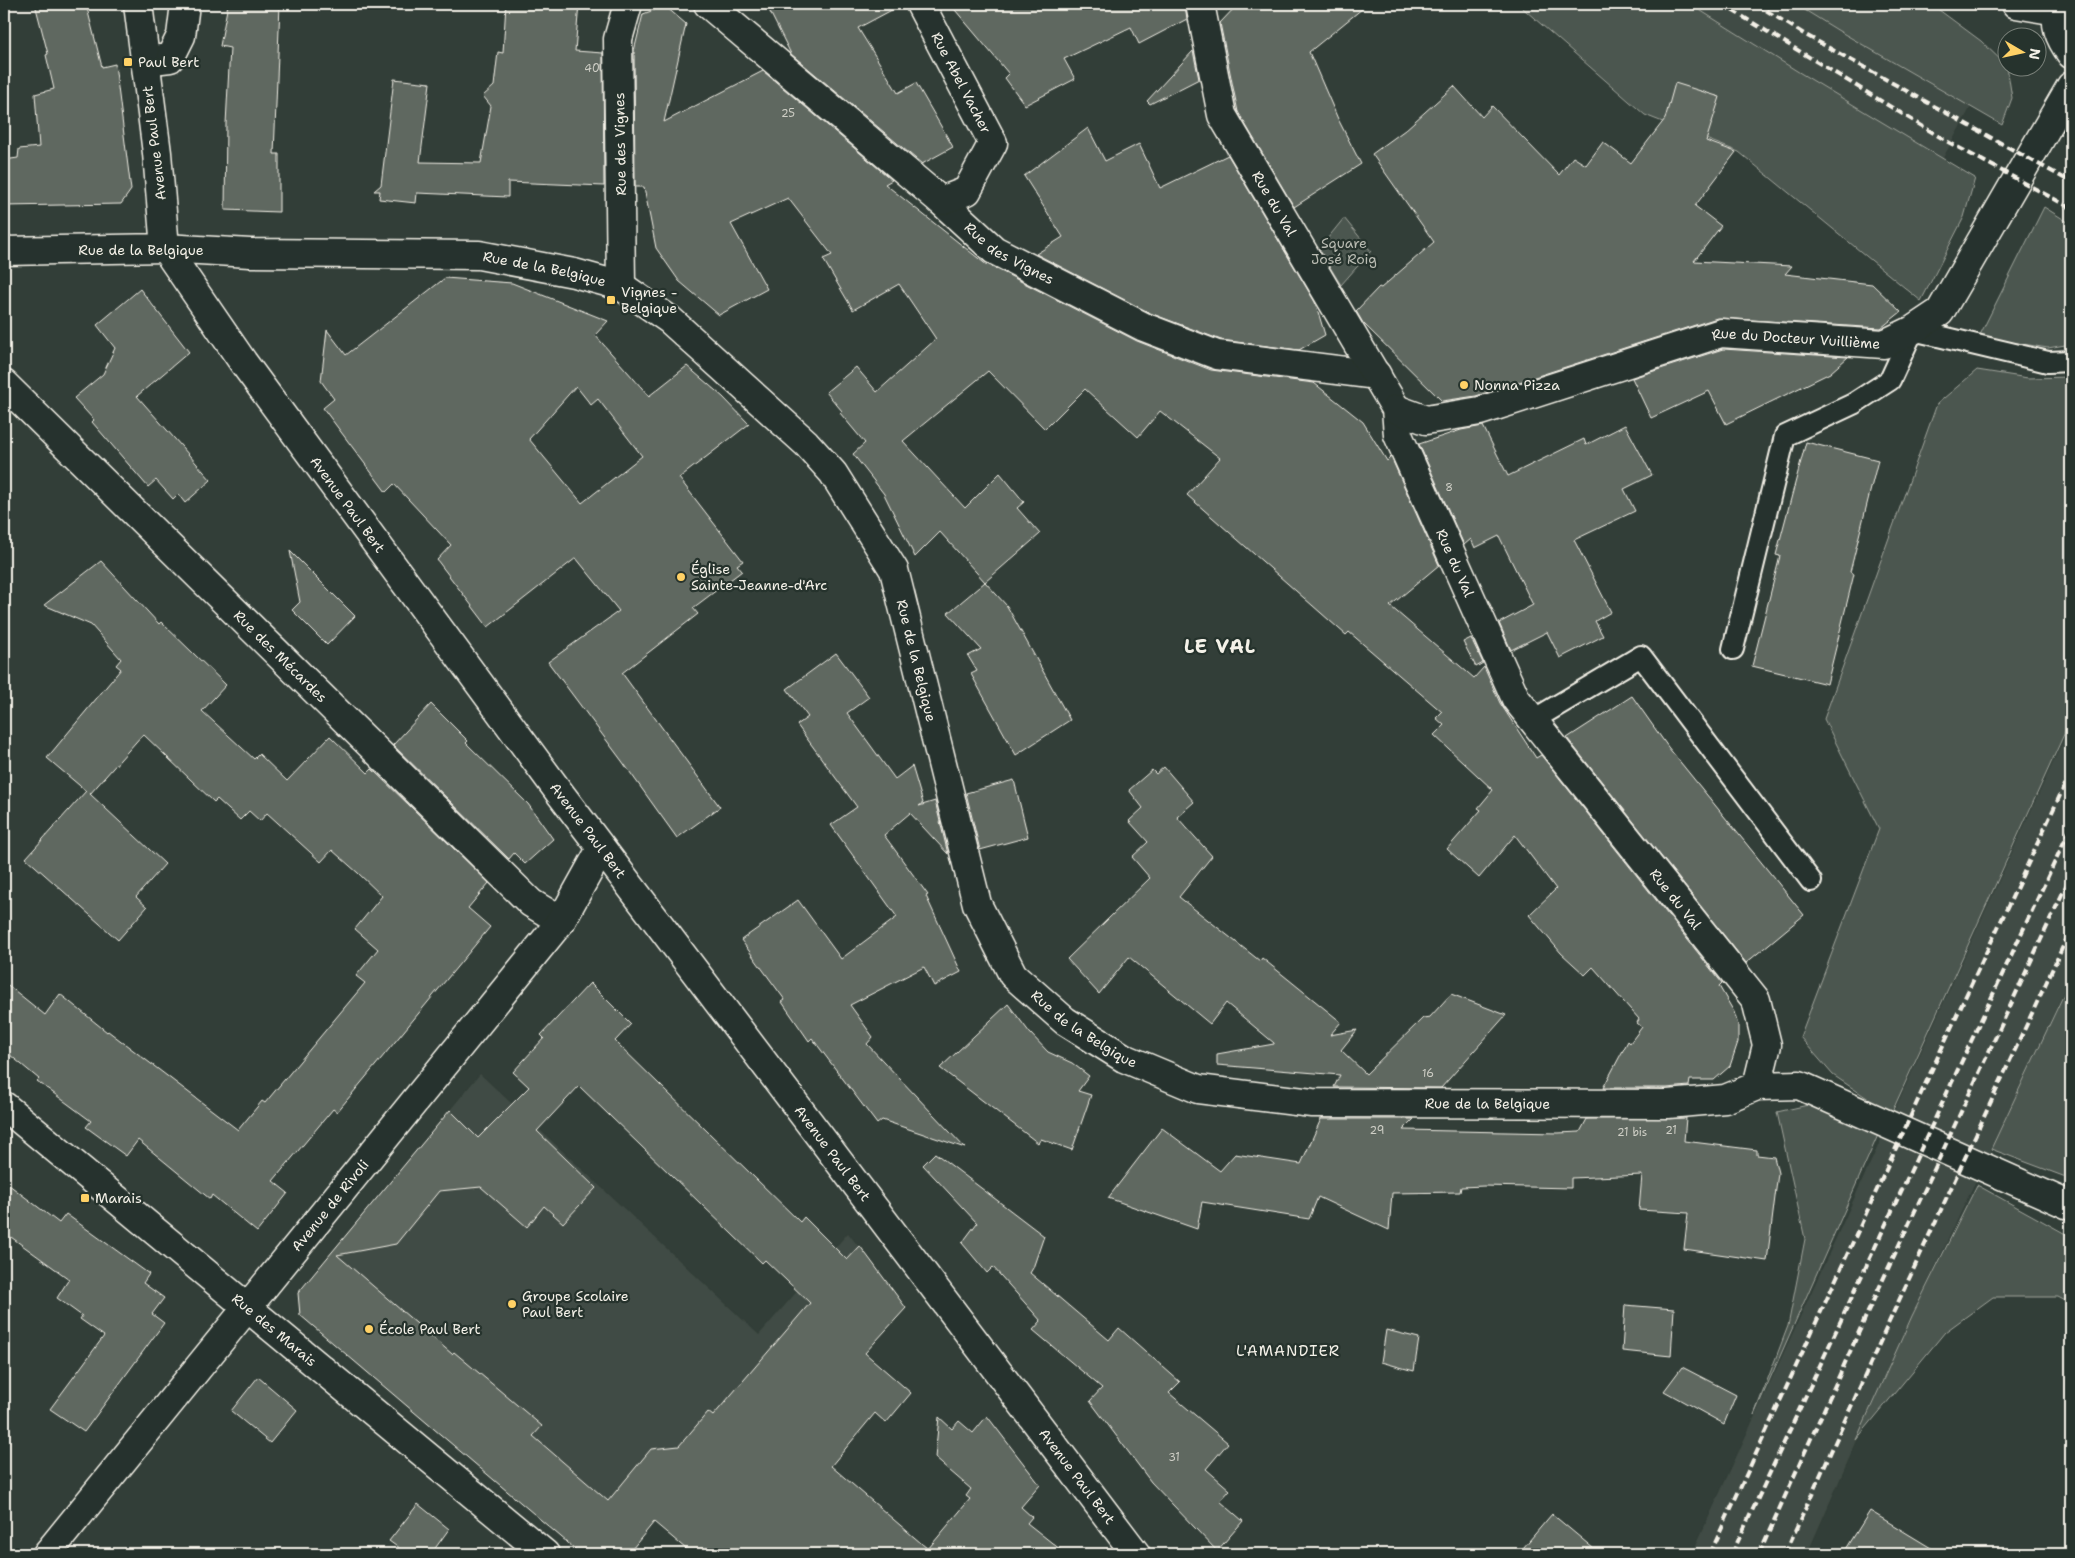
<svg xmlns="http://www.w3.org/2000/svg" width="2075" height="1558" viewBox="0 0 2075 1558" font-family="'Shantell Sans',sans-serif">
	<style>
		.built { fill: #404b44 }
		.green { fill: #4c564f; stroke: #a0a49c }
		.building { fill: #5f6861; stroke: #f4f1e8; fill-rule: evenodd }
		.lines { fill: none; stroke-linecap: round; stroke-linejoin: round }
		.service-casing { stroke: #f4f1e8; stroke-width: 24 }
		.minor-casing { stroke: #f4f1e8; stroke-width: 31 }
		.tertiary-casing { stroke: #f4f1e8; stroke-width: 31 }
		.service { stroke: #26332d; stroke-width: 20 }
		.minor { stroke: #26332d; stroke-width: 28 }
		.tertiary { stroke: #26332d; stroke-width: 28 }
		.rail { stroke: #f4f1e8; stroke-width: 4; stroke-dasharray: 8 4; stroke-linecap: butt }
		.poi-dot { fill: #ffd166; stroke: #26332d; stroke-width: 2 }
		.labels { text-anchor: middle; stroke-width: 4.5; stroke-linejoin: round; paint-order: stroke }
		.number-label { font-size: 11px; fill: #cfcfc6 }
		.poi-label { font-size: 14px; fill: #f4f1e8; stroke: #26332d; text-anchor: start }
		.street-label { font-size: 14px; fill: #f4f1e8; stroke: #26332d }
		.park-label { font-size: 14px; fill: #b9bbb2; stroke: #26332d }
		.neighbourhood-label { font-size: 15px; letter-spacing: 1px; fill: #f4f1e8; stroke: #26332d }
		.district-label { font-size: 19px; font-weight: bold; letter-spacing: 1px; fill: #f4f1e8; stroke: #26332d }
	</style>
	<rect width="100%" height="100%" fill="#323e38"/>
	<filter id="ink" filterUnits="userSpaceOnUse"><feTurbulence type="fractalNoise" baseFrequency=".02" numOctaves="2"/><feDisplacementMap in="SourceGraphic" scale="10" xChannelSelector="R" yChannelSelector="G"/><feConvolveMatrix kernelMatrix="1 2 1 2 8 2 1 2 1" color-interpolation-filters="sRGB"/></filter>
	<g filter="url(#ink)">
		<g class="built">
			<path d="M 1607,4 L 1839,4 L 1981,88 L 1925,191 Z"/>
			<path d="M 2071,723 L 2071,975 L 2043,1038 L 1906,1329 L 1807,1554 L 1692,1554 Z"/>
			<path d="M 480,1074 L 759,1335 L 848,1233 L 892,1290 L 669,1504 L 628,1554 L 581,1554 L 300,1315 L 298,1293 Z"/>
		</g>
		<g class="green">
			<path d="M 1518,4 L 1690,4 L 1797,71 L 1975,178 L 1964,217 L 1921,301 L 1739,152 L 1645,115 Z"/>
			<path d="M 1795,4 L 1931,4 L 1981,41 L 2007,66 L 2012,98 L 2002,125 L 1839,31 Z"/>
			<path d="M 2044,207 L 2071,224 L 2071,344 L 2048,348 L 1979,337 Z"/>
			<path d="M 1344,218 L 1371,251 L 1341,285 L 1319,249 Z"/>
			<path d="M 1977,370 L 2028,378 L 2071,377 L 2071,719 L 1891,1114 L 1833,1075 L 1800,1037 L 1879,829 L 1824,719 L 1937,404 Z"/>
			<path d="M 2071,979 L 2071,1179 L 1991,1149 Z"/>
			<path d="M 1808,1105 L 1878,1135 L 1754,1415 L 1788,1326 L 1805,1239 L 1777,1112 Z"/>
			<path d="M 1977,1185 L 2071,1237 L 2071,1304 L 2058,1297 L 1993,1297 L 1945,1332 L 1856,1440 L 1912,1316 Z"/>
		</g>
		<g class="building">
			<path d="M 35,4 L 86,4 L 102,67 L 115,64 L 131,190 L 121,204 L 4,206 L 4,160 L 18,158 L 19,149 L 39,147 L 35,94 L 54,89 L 46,55 L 48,54 Z"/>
			<path d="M 228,4 L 280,4 L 274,154 L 279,154 L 279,212 L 225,210 L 226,124 L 230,48 L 220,46 Z"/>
			<path d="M 506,4 L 579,4 L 575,51 L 603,53 L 604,186 L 508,182 L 508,197 L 417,193 L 416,203 L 379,199 L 380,191 L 374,191 L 381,185 L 394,79 L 430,83 L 420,162 L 481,163 L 491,106 L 483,96 L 494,86 L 498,52 L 503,53 Z"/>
			<path d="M 766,4 L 903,4 L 858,28 L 898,93 L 916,83 L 953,147 L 922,164 L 791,54 Z"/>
			<path d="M 950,4 L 1185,4 L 1187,19 L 1139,44 L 1131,27 L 1064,59 L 1075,79 L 1025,105 L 1005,78 L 1009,74 Z"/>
			<path d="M 1238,4 L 1368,4 L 1309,52 L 1338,119 L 1361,164 L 1294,207 L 1238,112 L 1220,23 Z"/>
			<path d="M 665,6 L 686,24 L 664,122 L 763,71 L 892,180 L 885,184 L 988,266 L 989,265 L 1137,341 L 1211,370 L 1314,383 L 1363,422 L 1387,461 L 1391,457 L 1439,565 L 1390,606 L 1474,678 L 1484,667 L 1500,703 L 1536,758 L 1541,755 L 1722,983 L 1719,986 L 1734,1012 L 1738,1025 L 1738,1042 L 1730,1066 L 1714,1080 L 1690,1080 L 1689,1086 L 1667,1088 L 1603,1088 L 1628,1041 L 1630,1043 L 1642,1027 L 1637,1023 L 1639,1019 L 1593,967 L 1585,975 L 1561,953 L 1529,915 L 1556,889 L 1515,835 L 1479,878 L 1447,849 L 1481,810 L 1478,808 L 1493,790 L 1434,735 L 1444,725 L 1436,718 L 1442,712 L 1349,632 L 1346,635 L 1187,495 L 1220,458 L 1160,411 L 1138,437 L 1085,389 L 1045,429 L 988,371 L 903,441 L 965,508 L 1000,473 L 1024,502 L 1017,508 L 1040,534 L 985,582 L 940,532 L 915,557 L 884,494 L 853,454 L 865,443 L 840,413 L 842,411 L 826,392 L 856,367 L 877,392 L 936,339 L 899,284 L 853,310 L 823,259 L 832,255 L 788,198 L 731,224 L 767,289 L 719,315 L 679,281 L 656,248 L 644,187 L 635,187 L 634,51 L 643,14 Z"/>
			<path d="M 1193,51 L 1199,79 L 1150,104 L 1147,101 Z"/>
			<path d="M 1675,83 L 1720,97 L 1706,141 L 1736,152 L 1695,206 L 1721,226 L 1694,261 L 1792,266 L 1785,274 L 1872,284 L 1901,312 L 1881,328 L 1717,318 L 1476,396 L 1442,401 L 1363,323 L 1356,311 L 1379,287 L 1381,288 L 1434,242 L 1372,154 L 1405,130 L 1454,86 L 1482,117 L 1492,106 L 1559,175 L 1573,157 L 1586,165 L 1603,142 L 1631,163 L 1665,119 Z"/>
			<path d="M 1088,128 L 1105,161 L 1139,144 L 1160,188 L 1228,155 L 1315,302 L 1325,335 L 1299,350 L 1221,340 L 1150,313 L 1036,254 L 1063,237 L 1024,176 Z"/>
			<path d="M 445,278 L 512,283 L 608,321 L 595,335 L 649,396 L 687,366 L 723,397 L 749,424 L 679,478 L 743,561 L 737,565 L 742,571 L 693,608 L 698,614 L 622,673 L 720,807 L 677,838 L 622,761 L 548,662 L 619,611 L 576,558 L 488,627 L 437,560 L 451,545 L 394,484 L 386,492 L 323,408 L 334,399 L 321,381 L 327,330 L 346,355 ZM 576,386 L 591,405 L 598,399 L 642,456 L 582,503 L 529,439 Z"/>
			<path d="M 140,289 L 189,352 L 137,396 L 211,480 L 185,503 L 178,494 L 173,499 L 156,480 L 148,487 L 92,422 L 94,420 L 74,398 L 103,374 L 115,348 L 97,325 Z"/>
			<path d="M 1723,349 L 1848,357 L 1830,373 L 1726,424 L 1709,391 L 1651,418 L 1632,378 Z"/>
			<path d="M 1625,425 L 1652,475 L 1624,489 L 1635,511 L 1574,540 L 1611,612 L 1595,621 L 1603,636 L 1560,658 L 1547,632 L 1511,650 L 1499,623 L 1533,605 L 1499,536 L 1475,548 L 1471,539 L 1464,545 L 1419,444 L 1461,430 L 1483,426 L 1508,476 L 1584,439 L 1586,445 Z"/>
			<path d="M 1806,442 L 1878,460 L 1850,572 L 1854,574 L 1827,684 L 1752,666 L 1780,556 L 1776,555 Z"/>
			<path d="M 290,551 L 355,616 L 327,645 L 292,610 L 300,602 Z"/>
			<path d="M 101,561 L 159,624 L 161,622 L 226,685 L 202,711 L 254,759 L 259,754 L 287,781 L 330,736 L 368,773 L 372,769 L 489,883 L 468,908 L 490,927 L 337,1112 L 333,1109 L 273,1181 L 288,1193 L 257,1232 L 212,1195 L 210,1199 L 138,1140 L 126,1156 L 86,1127 L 91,1121 L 37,1081 L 39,1079 L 4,1050 L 4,982 L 45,1015 L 60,994 L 107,1032 L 108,1031 L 238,1130 L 262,1101 L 265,1103 L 365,983 L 356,976 L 378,949 L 355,929 L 382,896 L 358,873 L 332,850 L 321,862 L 267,813 L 260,821 L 249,811 L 240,820 L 217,799 L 214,802 L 143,734 L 90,794 L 165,864 L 136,897 L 147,907 L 118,940 L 26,858 L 86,791 L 47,758 L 121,669 L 116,665 L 121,659 L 91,625 L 44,605 Z"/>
			<path d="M 985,582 L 1007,606 L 1070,720 L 1016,755 L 971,674 L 977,671 L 968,656 L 981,649 L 948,613 Z"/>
			<path d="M 1471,638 L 1483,663 L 1476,667 L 1463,642 Z"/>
			<path d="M 836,653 L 869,697 L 847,713 L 895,779 L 912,766 L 923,803 L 919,806 L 935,801 L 948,854 L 910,813 L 884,835 L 928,895 L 926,896 L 961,972 L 934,986 L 924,967 L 850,1005 L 873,1037 L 867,1044 L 965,1148 L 882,1120 L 877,1124 L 812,1038 L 809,1041 L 782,1002 L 785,1000 L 741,940 L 798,900 L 841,959 L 897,917 L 831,825 L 857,807 L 797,725 L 808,717 L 787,689 Z"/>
			<path d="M 1632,696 L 1668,747 L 1804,915 L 1746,963 L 1567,738 Z"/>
			<path d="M 431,704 L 468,741 L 466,743 L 528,804 L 553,839 L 525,864 L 514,853 L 509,859 L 393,745 Z"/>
			<path d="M 1164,767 L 1194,802 L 1177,817 L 1212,856 L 1179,897 L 1260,961 L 1262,958 L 1341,1022 L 1330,1035 L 1357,1030 L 1341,1050 L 1366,1074 L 1423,1018 L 1430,1017 L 1451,994 L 1506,1015 L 1441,1088 L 1334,1087 L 1340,1075 L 1217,1065 L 1217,1054 L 1274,1044 L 1274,1043 L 1226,1003 L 1210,1024 L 1129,957 L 1099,994 L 1067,959 L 1150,878 L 1132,857 L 1148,842 L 1129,821 L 1143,808 L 1129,790 L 1152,770 L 1156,774 Z"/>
			<path d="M 1014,780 L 1028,837 L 980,850 L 966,793 Z"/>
			<path d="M 590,983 L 631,1024 L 615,1041 L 800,1222 L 804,1217 L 847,1260 L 860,1246 L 906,1308 L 865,1353 L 911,1393 L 886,1423 L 875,1413 L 831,1466 L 928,1549 L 970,1499 L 966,1496 L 971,1489 L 935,1458 L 939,1417 L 952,1429 L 959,1421 L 973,1433 L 987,1416 L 1040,1485 L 1021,1507 L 1032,1517 L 1027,1523 L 1066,1554 L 692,1554 L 654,1522 L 628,1554 L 581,1554 L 300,1315 L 298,1293 L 450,1110 L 478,1138 L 529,1087 L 513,1072 L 544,1038 L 541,1035 ZM 579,1086 L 762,1263 L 765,1260 L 810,1303 L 713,1416 L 708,1412 L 679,1446 L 651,1449 L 608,1501 L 533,1436 L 542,1426 L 454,1352 L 452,1354 L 337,1255 L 396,1244 L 439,1191 L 481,1187 L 527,1227 L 544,1206 L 563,1223 L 596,1188 L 537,1131 Z"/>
			<path d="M 1008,1004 L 1030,1033 L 1048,1052 L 1072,1063 L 1089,1076 L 1078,1091 L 1091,1095 L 1072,1150 L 1041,1139 L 1038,1143 L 940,1068 Z"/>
			<path d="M 1686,1118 L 1684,1141 L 1757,1150 L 1757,1155 L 1774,1157 L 1778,1173 L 1767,1261 L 1684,1249 L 1688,1213 L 1639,1210 L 1642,1175 L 1571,1178 L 1571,1188 L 1484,1186 L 1461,1187 L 1460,1192 L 1392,1193 L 1389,1230 L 1318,1197 L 1309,1219 L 1202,1202 L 1197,1229 L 1108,1198 L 1162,1128 L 1220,1171 L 1235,1154 L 1301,1164 L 1321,1119 L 1414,1119 L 1403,1130 L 1558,1133 L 1580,1132 L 1587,1119 Z"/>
			<path d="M 935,1153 L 1044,1236 L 1033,1268 L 1030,1273 L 1109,1340 L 1119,1328 L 1180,1382 L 1169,1393 L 1228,1443 L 1206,1469 L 1230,1490 L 1220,1501 L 1243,1521 L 1217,1551 L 1151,1482 L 1090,1401 L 1102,1388 L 1033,1330 L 1041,1321 L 993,1267 L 987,1273 L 962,1243 L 977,1223 L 923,1165 Z"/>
			<path d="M 4,1181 L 59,1223 L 66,1214 L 149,1274 L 143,1283 L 164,1298 L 152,1314 L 164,1323 L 84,1432 L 50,1409 L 104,1336 L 80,1319 L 82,1316 L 57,1298 L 69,1279 L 4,1232 Z"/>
			<path d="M 1625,1305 L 1674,1309 L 1671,1356 L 1622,1351 Z"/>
			<path d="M 1386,1330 L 1419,1338 L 1414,1371 L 1381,1362 Z"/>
			<path d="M 1682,1367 L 1736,1395 L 1724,1424 L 1664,1391 Z"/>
			<path d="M 258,1377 L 297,1410 L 270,1443 L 231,1411 Z"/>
			<path d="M 418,1504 L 449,1529 L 431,1554 L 407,1554 L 389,1541 Z"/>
			<path d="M 1870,1511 L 1941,1554 L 1843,1554 Z"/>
			<path d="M 1552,1514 L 1600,1554 L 1518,1554 Z"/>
		</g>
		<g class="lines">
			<defs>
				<g id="service">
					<path d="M 1733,649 L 1785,436 L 1853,404 L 1890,380 L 1913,330 L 2048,362 L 2071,361"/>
					<path d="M 1533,720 L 1641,656 L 1811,881"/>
				</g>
				<g id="minor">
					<path id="s1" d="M 708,4 L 941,201 L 994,250 L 1144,327 L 1217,355 L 1377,375"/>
					<path id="s2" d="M 920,4 L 993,143 L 967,191 L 941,201"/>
					<path id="s3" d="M 1200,4 L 1222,115 L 1396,409 L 1398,435 L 1516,699 L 1756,1000 L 1767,1045 L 1757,1086"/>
					<path d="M 2016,4 L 2057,11"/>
					<path d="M 2060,4 C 2052,23 2060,39 2071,54"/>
					<path d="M 144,61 L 170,58 L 181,36 L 185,4"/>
					<path id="s4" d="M 165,248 L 250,253 L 479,255 L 574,273 L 621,286 L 670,320 L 806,443 L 833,473 L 894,570 L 977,904 L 1013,975 L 1065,1021 L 1124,1058 L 1198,1089 L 1312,1103 L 1668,1104 L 1725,1099 L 1757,1086 L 1799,1085 L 2071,1206"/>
					<path id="s5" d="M 165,248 L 243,362 L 559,792 L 1136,1554"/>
					<path d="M 621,286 L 618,39 L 628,4"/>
					<path id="s6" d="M 4,384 L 531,903 L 561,921"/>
					<path id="s7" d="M 1396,409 L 1426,420 L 1480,411 L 1721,333 L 1884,344 L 1913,330 L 1940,312 L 2071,86"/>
					<path id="s8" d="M 4,1106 L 545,1554"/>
					<path id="s9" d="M 47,1554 L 561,921 L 601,849"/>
				</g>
				<path id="tertiary" d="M 4,251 L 165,248 L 157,153 L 138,4"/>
			</defs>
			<use href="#service" class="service-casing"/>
			<use href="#minor" class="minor-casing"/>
			<use href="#tertiary" class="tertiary-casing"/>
			<use href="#service" class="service"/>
			<use href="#minor" class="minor"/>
			<use href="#tertiary" class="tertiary"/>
			<g class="rail">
				<path d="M 1722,4 L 1950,143 L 2071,208"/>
				<path d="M 1756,4 L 1804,34 L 2071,182"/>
				<path d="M 1710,1554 L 1962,1004 L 2071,772"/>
				<path d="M 1732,1554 L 2071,827"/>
				<path d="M 1759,1554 L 1867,1314 L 2071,875"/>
				<path d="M 1785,1554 L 1889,1322 L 2071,929"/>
			</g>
		</g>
	</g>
	<g class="poi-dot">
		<rect x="123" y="57" width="10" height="10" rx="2.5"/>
		<rect x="606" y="295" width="10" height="10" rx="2.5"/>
		<circle cx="1464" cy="385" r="5"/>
		<circle cx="681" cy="577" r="5"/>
		<rect x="80" y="1193" width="10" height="10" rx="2.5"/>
		<circle cx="512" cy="1304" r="5"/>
		<circle cx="369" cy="1329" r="5"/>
	</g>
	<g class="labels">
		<g class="number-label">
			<text x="592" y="72">40</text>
			<text x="788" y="117">25</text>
			<text x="1449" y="491">8</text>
			<text x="1428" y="1077">16</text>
			<text x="1377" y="1134">29</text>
			<text x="1671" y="1134">21</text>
			<text x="1632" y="1136">21 bis</text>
			<text x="1174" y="1461">31</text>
		</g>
		<g class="poi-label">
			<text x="138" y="67">Paul Bert</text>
			<text x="621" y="297">Vignes -<tspan x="621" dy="16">Belgique</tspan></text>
			<text x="1474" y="390">Nonna Pizza</text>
			<text x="691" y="574">Église<tspan x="691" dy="16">Sainte-Jeanne-d'Arc</tspan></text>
			<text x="95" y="1203">Marais</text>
			<text x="522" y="1301">Groupe Scolaire<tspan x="522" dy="16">Paul Bert</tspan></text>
			<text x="379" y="1334">École Paul Bert</text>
		</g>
		<g class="street-label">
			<text dy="5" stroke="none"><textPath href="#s2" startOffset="89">Rue Abel Vacher</textPath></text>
			<text transform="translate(154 143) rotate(-97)" y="5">Avenue Paul Bert</text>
			<text transform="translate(620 144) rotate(-91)" y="5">Rue des Vignes</text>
			<text dy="5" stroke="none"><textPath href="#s3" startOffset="216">Rue du Val</textPath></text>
			<text x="141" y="255">Rue de la Belgique</text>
			<text dy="5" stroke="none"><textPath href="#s1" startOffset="392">Rue des Vignes</textPath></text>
			<text dy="5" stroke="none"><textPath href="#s4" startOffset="381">Rue de la Belgique</textPath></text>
			<text dy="5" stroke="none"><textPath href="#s7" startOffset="415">Rue du Docteur Vuillième</textPath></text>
			<text dy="5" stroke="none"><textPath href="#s5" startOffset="315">Avenue Paul Bert</textPath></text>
			<text dy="5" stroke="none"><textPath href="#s3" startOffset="621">Rue du Val</textPath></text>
			<text dy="5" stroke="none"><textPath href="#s6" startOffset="388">Rue des Mécardes</textPath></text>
			<text dy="5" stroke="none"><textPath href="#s4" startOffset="951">Rue de la Belgique</textPath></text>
			<text dy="5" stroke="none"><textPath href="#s5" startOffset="720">Avenue Paul Bert</textPath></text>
			<text dy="5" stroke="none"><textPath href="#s3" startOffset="1026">Rue du Val</textPath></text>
			<text dy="5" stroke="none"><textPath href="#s4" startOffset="1371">Rue de la Belgique</textPath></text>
			<text dy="5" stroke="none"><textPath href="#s4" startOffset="1791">Rue de la Belgique</textPath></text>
			<text dy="5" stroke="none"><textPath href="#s5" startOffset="1125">Avenue Paul Bert</textPath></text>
			<text dy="5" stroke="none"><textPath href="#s9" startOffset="449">Avenue de Rivoli</textPath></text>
			<text dy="5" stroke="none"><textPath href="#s8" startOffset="351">Rue des Marais</textPath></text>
			<text dy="5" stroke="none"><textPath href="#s5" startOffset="1530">Avenue Paul Bert</textPath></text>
		</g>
		<g class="park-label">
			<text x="1344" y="248">Square<tspan x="1344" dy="16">José Roig</tspan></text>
		</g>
		<g class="neighbourhood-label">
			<text x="1288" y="1356">L'AMANDIER</text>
		</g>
		<g class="district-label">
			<text x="1220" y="653">LE VAL</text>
		</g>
	</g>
	<rect width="2075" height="1558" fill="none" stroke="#26332d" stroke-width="20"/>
	<rect x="10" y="10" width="2055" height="1538" fill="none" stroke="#f4f1e8" stroke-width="2" filter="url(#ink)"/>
	<g transform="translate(2022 52) rotate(99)"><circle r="24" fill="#26332d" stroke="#787f78"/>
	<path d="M0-4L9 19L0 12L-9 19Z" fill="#ffd166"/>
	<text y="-8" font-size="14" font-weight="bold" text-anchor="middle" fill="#f4f1e8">N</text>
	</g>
</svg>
